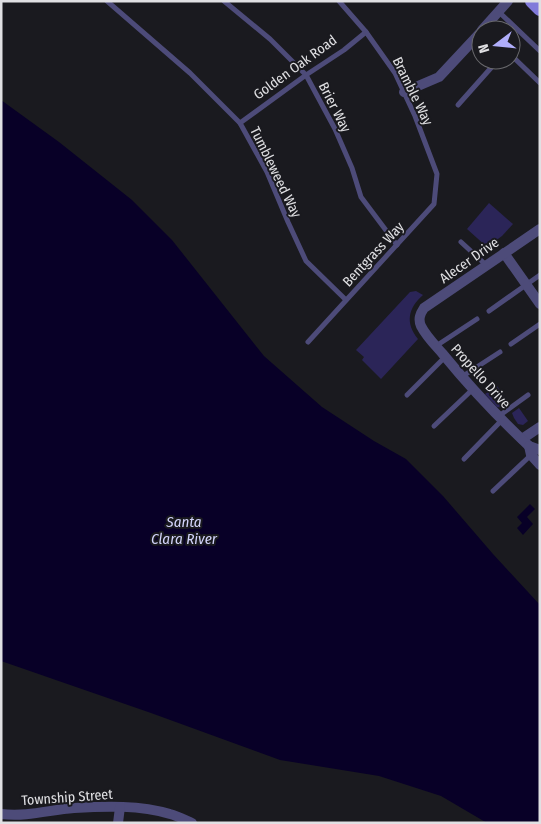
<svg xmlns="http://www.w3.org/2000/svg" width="541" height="824" viewBox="0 0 541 824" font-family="'Fira Sans Condensed',sans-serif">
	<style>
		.green { fill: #2b2558 }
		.water { fill: #080027 }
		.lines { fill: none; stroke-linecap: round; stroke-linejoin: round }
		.service { stroke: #4d4b79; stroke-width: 5 }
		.minor { stroke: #4d4b79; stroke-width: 10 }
		.primary { stroke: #817ada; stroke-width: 14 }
		.labels { text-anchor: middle; stroke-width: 4; stroke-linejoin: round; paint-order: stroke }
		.street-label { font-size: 14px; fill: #e0e0e3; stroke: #1a1a1f }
		.water-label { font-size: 15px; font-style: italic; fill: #d3d4fb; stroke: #1a1a1f }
	</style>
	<rect width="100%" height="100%" fill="#1a1a1f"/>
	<g class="green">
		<path d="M 489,203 L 513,224 L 502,236 L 487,247 L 467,229 Z"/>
		<path d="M 416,291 L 423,295 C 408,308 405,323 418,339 L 381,379 L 362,360 L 364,357 L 356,350 L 410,292 Z"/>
		<path d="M 497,386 L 509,404 L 503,408 L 497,407 L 485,394 Z"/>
		<path d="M 519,408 L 528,421 L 523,425 L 518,424 L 514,418 L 512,413 Z"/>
	</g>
	<g class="water">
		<path d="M 1,100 L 59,142 L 132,200 L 172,240 L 264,356 L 322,407 L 374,441 L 406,459 L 443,496 L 493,554 L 540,605 L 540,823 L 487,823 L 441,796 L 379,776 L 280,760 L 151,713 L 1,661 Z"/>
		<path d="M 530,504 L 535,509 L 527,517 L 533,524 L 523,535 L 517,528 L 522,523 L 517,517 Z"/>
	</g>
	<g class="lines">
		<g class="service">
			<path d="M 107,1 L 190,73 L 240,123 L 267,172 L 288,222 L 306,261 L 346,300"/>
			<path d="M 224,1 L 270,39 L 306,75 L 335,129 L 352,168 L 361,197 L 397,245"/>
			<path d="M 499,12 L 540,51"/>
			<path d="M 511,55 L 540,83"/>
			<path d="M 458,105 L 498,60"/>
			<path d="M 240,123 L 306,75 L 344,50 L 366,32"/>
			<path d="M 461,242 L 486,265"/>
			<path d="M 489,311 L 540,275"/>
			<path d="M 308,342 L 434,204 L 437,174 L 415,116 L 395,73 L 366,32 L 339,1"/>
			<path d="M 511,344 L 540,324"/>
			<path d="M 436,346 L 477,319"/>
			<path d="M 463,376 L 500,352"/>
			<path d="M 407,395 L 445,357"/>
			<path d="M 499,416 L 528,395"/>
			<path d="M 434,426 L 473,389"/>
			<path d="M 464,459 L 502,420"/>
			<path d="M 493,491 L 531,455"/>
		</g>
		<g class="minor">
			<path d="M 482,30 L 508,1"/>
			<path d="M 404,92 L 439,77 L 481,32"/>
			<path d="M 504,253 L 540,304"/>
			<path d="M 522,439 L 540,427"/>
			<path d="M 529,446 C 498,417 469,386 442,353 C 435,345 426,336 421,326 C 418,319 420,314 424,308 L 540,229"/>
			<path d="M 540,450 L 529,446 L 531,455 L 540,465"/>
			<path d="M 1,814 C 28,817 49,810 74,808 C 106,806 140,805 170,814 C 178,816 185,820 192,823"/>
			<path d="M 118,823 L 120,807"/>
		</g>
		<path class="primary" d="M 532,1 L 540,9"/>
	</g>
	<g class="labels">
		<g class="street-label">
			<text transform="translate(295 67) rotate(-36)" y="5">Golden Oak Road</text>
			<text transform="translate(413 91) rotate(64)" y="5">Bramble Way</text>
			<text transform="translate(335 107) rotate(63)" y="5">Brier Way</text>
			<text transform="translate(276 172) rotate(64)" y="5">Tumbleweed Way</text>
			<text transform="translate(373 254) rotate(-47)" y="5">Bentgrass Way</text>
			<text transform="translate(469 260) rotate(-35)" y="5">Alecer Drive</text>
			<text transform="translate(481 376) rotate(48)" y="5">Propello Drive</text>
			<text transform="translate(67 797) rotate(-4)" y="5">Township Street</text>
		</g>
		<g class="water-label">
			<text x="184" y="527">Santa<tspan x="184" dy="17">Clara River</tspan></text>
		</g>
	</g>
	<rect width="541" height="824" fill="none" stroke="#e0e0e3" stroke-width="5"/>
	<g transform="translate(496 45) rotate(254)"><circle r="24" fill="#1a1a1f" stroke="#69696d"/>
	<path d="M0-4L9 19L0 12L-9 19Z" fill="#b0aefa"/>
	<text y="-8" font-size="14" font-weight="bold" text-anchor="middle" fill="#e0e0e3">N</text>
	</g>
</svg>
